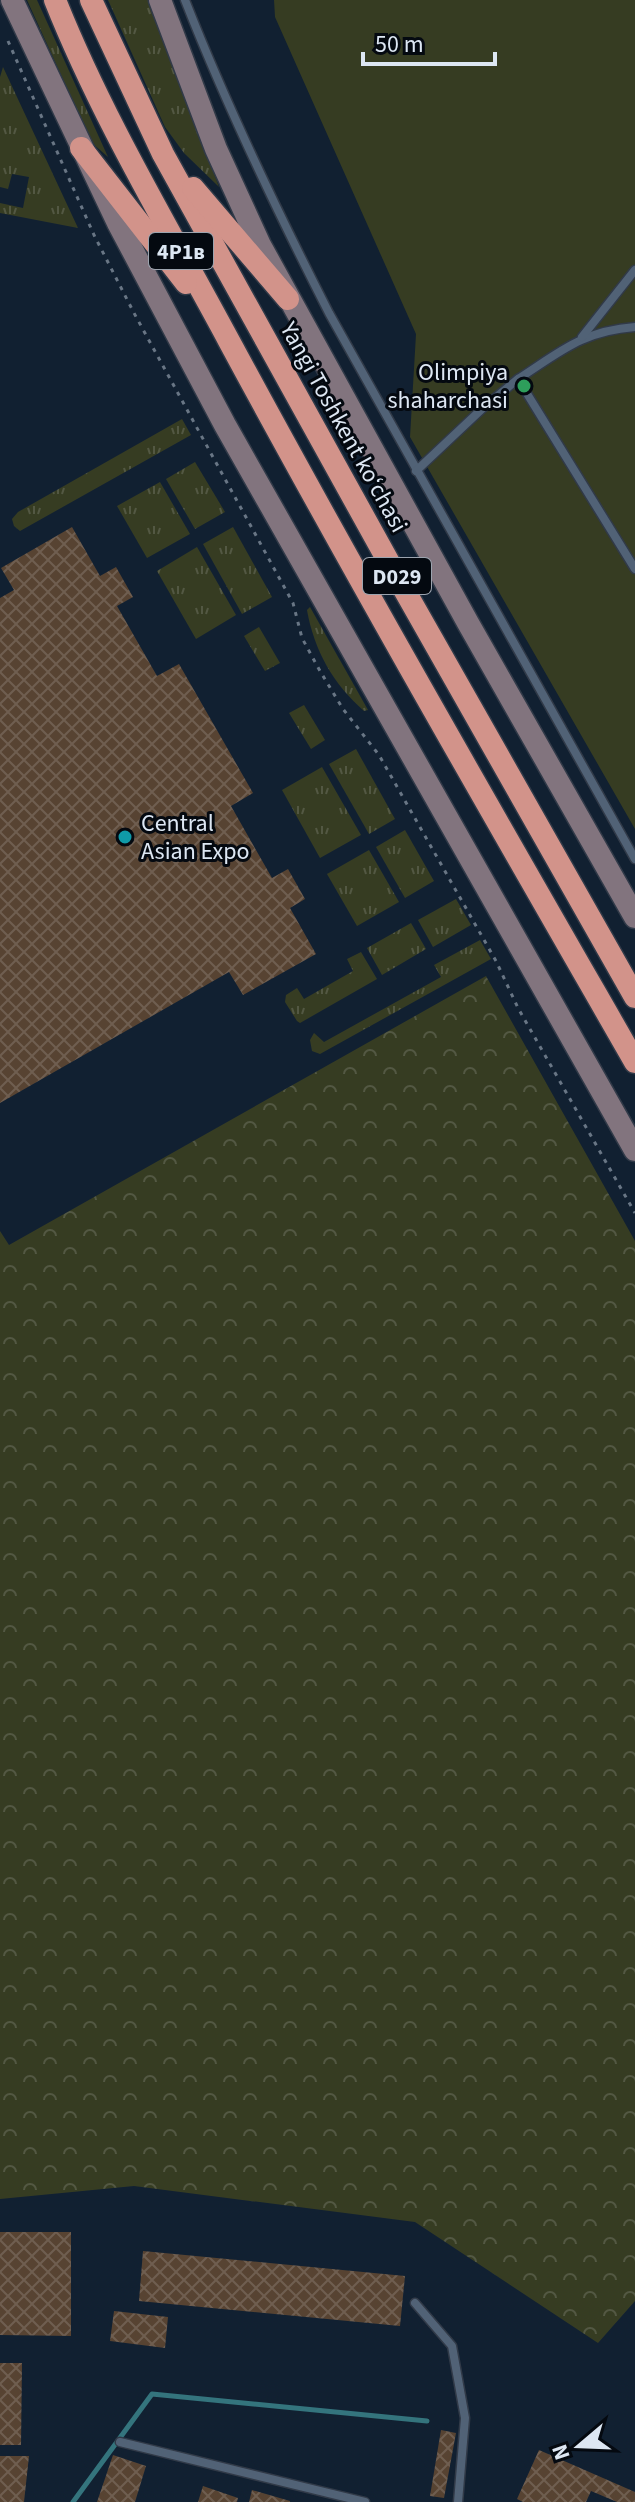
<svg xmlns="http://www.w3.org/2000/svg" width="635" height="2502" viewBox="0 0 635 2502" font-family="'Source Sans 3',sans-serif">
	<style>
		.grass { fill: url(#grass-tufts) }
		.forest { fill: url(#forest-crowns) }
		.pitch { fill: #363c22 }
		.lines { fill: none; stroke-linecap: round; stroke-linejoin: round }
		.stream { stroke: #34747d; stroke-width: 5 }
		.building { fill: url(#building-cross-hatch) }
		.service-casing { stroke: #313a48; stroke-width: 11 }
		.secondary-casing { stroke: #313a48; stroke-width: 25 }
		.trunk-casing { stroke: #313a48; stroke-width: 25 }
		.path { stroke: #697685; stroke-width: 3; stroke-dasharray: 4 6; stroke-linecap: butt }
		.service { stroke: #516276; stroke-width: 8 }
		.secondary { stroke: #82747e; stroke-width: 22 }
		.trunk { stroke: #d2938a; stroke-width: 22 }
		.leisure-dot { fill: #2e9e5b; stroke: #040910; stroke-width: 3 }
		.culture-dot { fill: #0f9aa8; stroke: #040910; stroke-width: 3 }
		.labels { text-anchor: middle; stroke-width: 6; stroke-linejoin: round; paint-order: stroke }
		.shield { fill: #040910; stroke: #9ca4af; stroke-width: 2 }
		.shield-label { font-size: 22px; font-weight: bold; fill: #dde7f3 }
		.poi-label { font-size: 24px; fill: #dde7f3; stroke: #040910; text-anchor: end }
		.street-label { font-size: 24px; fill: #dde7f3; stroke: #040910 }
	</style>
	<defs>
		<pattern id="grass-tufts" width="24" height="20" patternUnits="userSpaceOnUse" patternTransform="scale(2)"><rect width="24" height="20" fill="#363c22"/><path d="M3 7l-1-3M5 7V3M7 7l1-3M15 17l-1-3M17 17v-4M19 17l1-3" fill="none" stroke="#535843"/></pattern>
		<pattern id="forest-crowns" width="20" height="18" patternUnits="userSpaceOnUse" patternTransform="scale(2)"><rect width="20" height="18" fill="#363c22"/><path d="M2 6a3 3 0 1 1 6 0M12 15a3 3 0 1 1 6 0" fill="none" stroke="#535843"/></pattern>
		<pattern id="building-cross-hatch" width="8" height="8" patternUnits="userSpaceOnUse" patternTransform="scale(2)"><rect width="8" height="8" fill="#574332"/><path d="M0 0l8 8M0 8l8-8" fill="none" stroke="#6f5e50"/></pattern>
	</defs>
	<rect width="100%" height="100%" fill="#112031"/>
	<g class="grass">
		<path d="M 27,0 L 37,0 L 108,157 L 92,143 Z"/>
		<path d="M 108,0 L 150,0 L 219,187 L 184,153 L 165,127 Z"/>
		<path d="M 3,67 L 78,228 L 0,213 L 0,203 L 23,208 L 29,177 L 12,174 L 8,189 L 0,187 L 0,77 Z"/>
		<path d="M 182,419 L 191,435 L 20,531 L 14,526 L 12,519 L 18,512 Z"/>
		<path d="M 195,462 L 225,512 L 195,529 L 166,479 Z"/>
		<path d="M 160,482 L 190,534 L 147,558 L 117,506 Z"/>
		<path d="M 233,527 L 272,597 L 242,614 L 203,544 Z"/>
		<path d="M 197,547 L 236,615 L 196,639 L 157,571 Z"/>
		<path d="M 310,607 L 368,710 L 364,711 C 333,684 314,650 307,610 Z"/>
		<path d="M 259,627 L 280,663 L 265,671 L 244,636 Z"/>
		<path d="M 304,705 L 325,740 L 311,749 L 289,713 Z"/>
		<path d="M 356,749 L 395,819 L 369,834 L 329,764 Z"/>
		<path d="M 322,767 L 361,835 L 320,858 L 282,790 Z"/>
		<path d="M 405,830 L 434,881 L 405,898 L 376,847 Z"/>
		<path d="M 369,850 L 399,902 L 357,926 L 327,874 Z"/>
		<path d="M 456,899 L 471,925 L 433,947 L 418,920 Z"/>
		<path d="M 411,923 L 426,949 L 382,975 L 367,948 Z"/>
		<path d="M 480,940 L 491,959 L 320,1054 L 312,1051 L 310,1040 L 314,1033 L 324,1042 L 441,977 L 434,965 Z"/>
		<path d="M 361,952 L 377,979 L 300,1023 L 297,1021 L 285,1002 L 286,995 L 297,988 L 304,999 L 353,971 L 347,959 Z"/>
	</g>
	<path class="forest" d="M 486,976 L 635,1241 L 635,2301 L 598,2343 L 415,2222 L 134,2186 L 0,2199 L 0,1231 L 9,1245 Z"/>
	<path class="pitch" d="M 274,0 L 635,0 L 635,829 L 410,437 L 416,334 L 275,17 Z"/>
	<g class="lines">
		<path class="stream" d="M 73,2502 L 152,2394 L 427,2421"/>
	</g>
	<g class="building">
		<path d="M 72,527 L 100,576 L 116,567 L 133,597 L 117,606 L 157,676 L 179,664 L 253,793 L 231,806 L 272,878 L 288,869 L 305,899 L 290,908 L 316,954 L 243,995 L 229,972 L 0,1103 L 0,598 L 14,590 L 1,568 Z"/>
		<path d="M 0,2232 L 71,2232 L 71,2336 L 0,2335 Z"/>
		<path d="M 143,2251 L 405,2276 L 400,2326 L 139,2301 Z"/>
		<path d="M 114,2311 L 168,2317 L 165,2348 L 110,2341 Z"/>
		<path d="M 0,2363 L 22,2363 L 21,2445 L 0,2445 Z"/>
		<path d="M 441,2430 L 456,2433 L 444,2498 L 430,2496 Z"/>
		<path d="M 539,2450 L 635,2492 L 635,2502 L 617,2502 L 591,2491 L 586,2502 L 523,2502 L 517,2499 Z"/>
		<path d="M 113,2455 L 146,2466 L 135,2502 L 97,2502 Z"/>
		<path d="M 0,2456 L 29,2456 L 24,2502 L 0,2502 Z"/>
		<path d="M 203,2486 L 238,2498 L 237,2502 L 198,2502 Z"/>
		<path d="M 252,2490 L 290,2501 L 290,2502 L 249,2502 Z"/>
	</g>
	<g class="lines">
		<defs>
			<g id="service">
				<path d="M 185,0 C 227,107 277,211 329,313 L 635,859"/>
				<path d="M 635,327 C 582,331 560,352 518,379 L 635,569"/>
				<path d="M 582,337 L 635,270"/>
				<path d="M 416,471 L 484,407 L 518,379"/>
				<path d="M 415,2303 L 452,2346 L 465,2418 L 458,2502"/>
				<path d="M 120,2442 L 365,2502"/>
			</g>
			<g id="secondary">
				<path d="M 12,0 L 118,223 L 225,425 L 635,1150"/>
				<path d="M 160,0 L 216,149 L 260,245 L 468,623 L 635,917"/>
			</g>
			<g id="trunk">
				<path d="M 55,0 C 102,118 169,229 229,341 C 360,584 498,823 635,1062"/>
				<path d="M 91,0 L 163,154 L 397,577 L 635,997"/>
				<path d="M 81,148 L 186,283"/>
				<path d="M 193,188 L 288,299"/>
			</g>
		</defs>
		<use href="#service" class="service-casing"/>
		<use href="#secondary" class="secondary-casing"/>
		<use href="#trunk" class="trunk-casing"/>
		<path class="path" d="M 8,41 L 94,235 L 134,313 L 293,603 L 302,638 L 320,671 L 343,709 L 379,755 L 496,961 L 518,1008 L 635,1213"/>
		<use href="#service" class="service"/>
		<use href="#secondary" class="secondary"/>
		<use href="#trunk" class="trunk"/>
	</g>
	<circle class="leisure-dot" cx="524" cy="386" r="8"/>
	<circle class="culture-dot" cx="125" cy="837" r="8"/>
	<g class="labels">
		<g class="shield">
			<rect x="149" y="233" width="64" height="36" rx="6"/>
			<rect x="363" y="558" width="68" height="36" rx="6"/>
		</g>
		<g class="shield-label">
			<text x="181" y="259">4Р1в</text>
			<text x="397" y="584">D029</text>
		</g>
		<g class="poi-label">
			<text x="508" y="380">Olimpiya<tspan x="508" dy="28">shaharchasi</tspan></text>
			<text x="141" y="831" text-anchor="start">Central<tspan x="141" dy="28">Asian Expo</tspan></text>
		</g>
		<g class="street-label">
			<text transform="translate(344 427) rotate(61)" y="8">Yangi Toshkent ko‘chasi</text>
		</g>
	</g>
	<g transform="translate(579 2446) rotate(251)" stroke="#040910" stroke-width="6" paint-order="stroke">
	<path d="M0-6L14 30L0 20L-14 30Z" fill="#dde7f3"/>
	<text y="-12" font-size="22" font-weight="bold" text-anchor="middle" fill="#dde7f3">N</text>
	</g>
	<path d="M363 52v12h132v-12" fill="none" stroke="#dde7f3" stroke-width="4"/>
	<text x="375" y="52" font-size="24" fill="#dde7f3" stroke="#040910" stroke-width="6" paint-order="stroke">50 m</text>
</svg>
